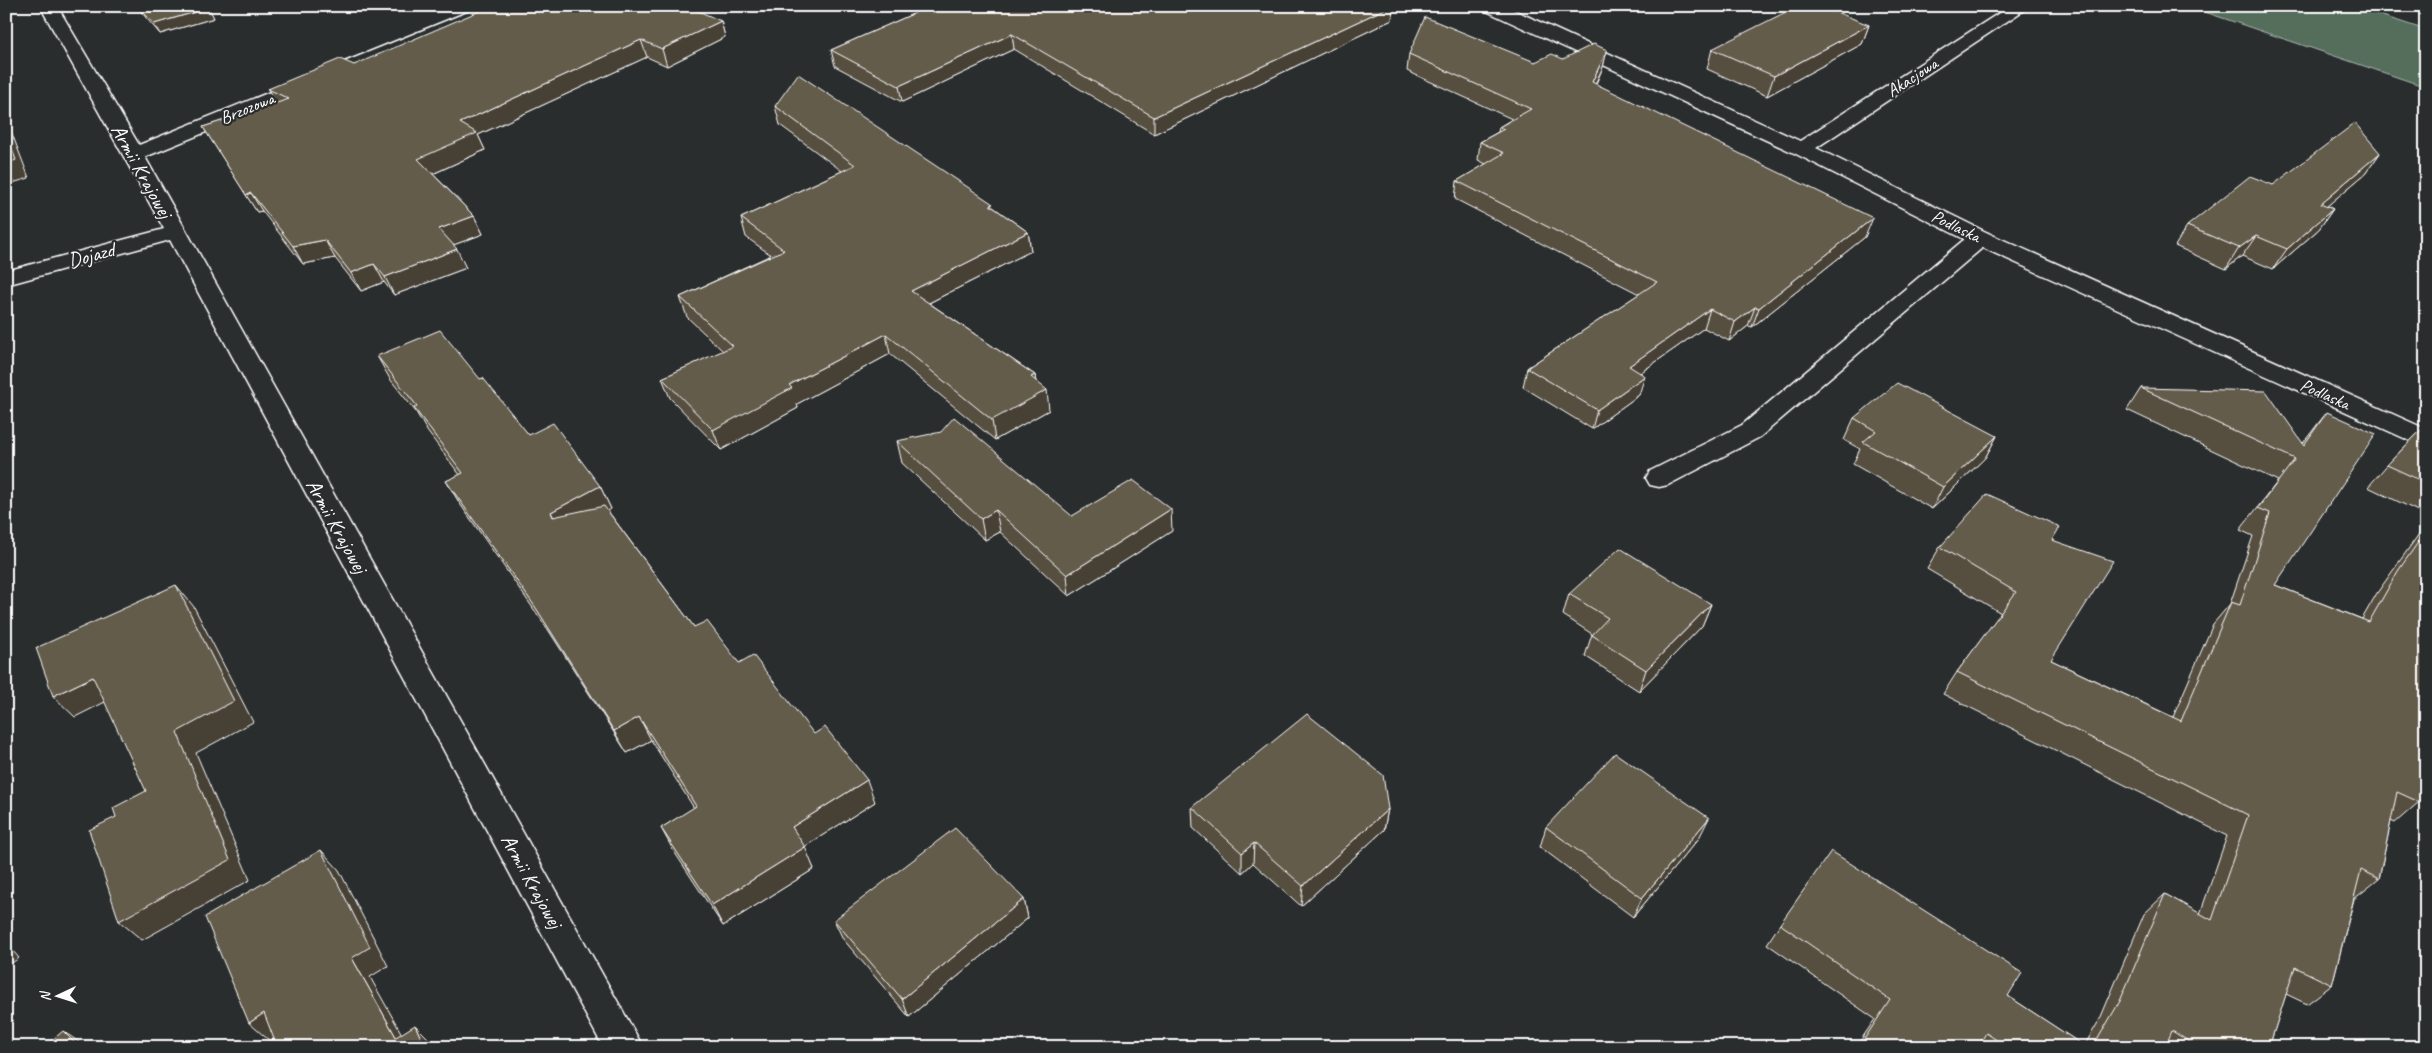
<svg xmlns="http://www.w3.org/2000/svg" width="2432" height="1053" viewBox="0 0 2432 1053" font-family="Caveat,sans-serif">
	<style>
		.green { fill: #556e5c; stroke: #aab6ae }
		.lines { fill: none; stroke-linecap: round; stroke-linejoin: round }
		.lane-casing { stroke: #fff; stroke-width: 3 }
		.street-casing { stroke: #fff; stroke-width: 3 }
		.lane { fill: #2a2d2e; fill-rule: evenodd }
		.street { fill: #2a2d2e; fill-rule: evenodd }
		.wall { fill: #564f41; stroke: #fff }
		.shaded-wall { fill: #464035; stroke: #fff }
		.building { fill: #645c4c; stroke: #fff }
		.labels { text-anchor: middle; stroke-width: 4.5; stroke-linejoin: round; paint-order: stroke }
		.far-street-label { font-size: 18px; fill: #fff; stroke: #2a2d2e }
		.street-label { font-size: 21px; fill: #fff; stroke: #2a2d2e }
	</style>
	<rect width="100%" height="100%" fill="#2a2d2e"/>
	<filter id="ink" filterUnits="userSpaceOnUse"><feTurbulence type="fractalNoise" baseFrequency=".02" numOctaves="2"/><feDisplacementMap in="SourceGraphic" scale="10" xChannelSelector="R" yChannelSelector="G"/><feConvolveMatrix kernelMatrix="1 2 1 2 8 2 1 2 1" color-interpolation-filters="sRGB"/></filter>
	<g filter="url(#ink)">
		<path class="green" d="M 2204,6 L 2352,6 L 2426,30 L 2426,87 L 2199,10 Z"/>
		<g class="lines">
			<defs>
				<path id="lane" d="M 1980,231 L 1988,233 L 1991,238 L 1988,243 L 1760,437 L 1668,485 L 1659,487 L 1650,485 L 1646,478 L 1650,471 L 1742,425 L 1972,233 Z"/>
				<g id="street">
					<path d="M 40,6 L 57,6 L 139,145 L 483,6 L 507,6 L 505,10 L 145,157 L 643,1047 L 603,1047 L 170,240 L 6,285 L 6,271 L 164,229 Z"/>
					<path d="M 1482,6 L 1505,6 L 1800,141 L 2010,6 L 2030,6 L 1816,148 L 1988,233 L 2426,429 L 2426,448 L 1972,243 L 1794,153 L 1484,10 Z"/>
				</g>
			</defs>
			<use href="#lane" class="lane-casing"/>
			<use href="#street" class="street-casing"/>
			<use href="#lane" class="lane"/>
			<use href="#street" class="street"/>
		</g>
		<g class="wall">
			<path d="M 136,6 L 207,6 L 214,18 L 160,34 Z"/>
			<path d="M 931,6 L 1393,6 L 1392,20 L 1154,134 L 1014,49 L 902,102 L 835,66 L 831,50 Z"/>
			<path d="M 721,21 L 725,37 L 667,66 L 647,57 L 478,135 L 485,150 L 433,174 L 474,216 L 483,234 L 453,245 L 466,268 L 394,295 L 384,282 L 361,291 L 335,258 L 303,264 L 262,211 L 257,212 L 203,127 L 276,104 L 268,89 L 354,65 Z"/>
			<path d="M 1869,25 L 1862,44 L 1767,96 L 1707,69 L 1712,49 Z"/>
			<path d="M 1607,50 L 1603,67 L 1596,84 L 1865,237 L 1752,327 L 1748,326 L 1729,341 L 1704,328 L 1640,373 L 1639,395 L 1592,429 L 1523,387 L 1527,368 L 1639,294 L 1455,199 L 1457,181 L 1486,164 L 1478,160 L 1480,142 L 1498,132 L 1499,127 L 1512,119 L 1407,71 L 1409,54 L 1535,62 L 1563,59 Z"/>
			<path d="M 775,106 L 993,207 L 1028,232 L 1031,251 L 929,303 L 1035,375 L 1036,381 L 1049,410 L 995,440 L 890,354 L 797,404 L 798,408 L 721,450 L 670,398 L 662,378 L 723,351 L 687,317 L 680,297 L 771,255 L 746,237 L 741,218 L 842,171 L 780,125 Z"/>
			<path d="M 2380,153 L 2366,173 L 2327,206 L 2333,209 L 2319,229 L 2273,269 L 2242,256 L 2226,269 L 2175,246 L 2187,226 L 2273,185 Z"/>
			<path d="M 377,356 L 480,379 L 529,435 L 600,486 L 611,509 L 608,511 L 694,627 L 739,663 L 814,734 L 875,802 L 804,847 L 814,869 L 723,926 L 673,850 L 661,828 L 694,808 L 651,740 L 627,753 L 549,631 L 460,504 L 446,481 L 460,475 L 427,431 L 416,412 L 390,379 Z"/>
			<path d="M 2141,388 L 2303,443 L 2327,412 L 2275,585 L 2362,619 L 2377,593 L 2426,524 L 2426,777 L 2419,802 L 2395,823 L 2391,821 L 2379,879 L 2354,899 L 2332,985 L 2307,1004 L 2286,994 L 2269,1047 L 1856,1047 L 1875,1019 L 1767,944 L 1780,924 L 2008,996 L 2084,1046 L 2100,1019 L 2144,914 L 2165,894 L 2200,914 L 2227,836 L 1943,694 L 1957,672 L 2001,613 L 1927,569 L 1940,547 L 2052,540 L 2051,660 L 2173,717 L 2213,624 L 2230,604 L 2253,536 L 2240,530 L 2278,481 L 2127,410 Z"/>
			<path d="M 1854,418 L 1997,436 L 1985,458 L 1932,509 L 1853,464 L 1860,449 L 1844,440 Z"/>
			<path d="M 2426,425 L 2426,515 L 2368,487 L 2387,465 Z"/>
			<path d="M 897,441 L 1072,516 L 1172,531 L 1069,596 L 1000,532 L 985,540 L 902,463 Z"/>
			<path d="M 1569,594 L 1711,604 L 1702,626 L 1639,691 L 1585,656 L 1592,634 L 1563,615 Z"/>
			<path d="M 1192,807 L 1388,809 L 1384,830 L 1301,906 L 1253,863 L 1242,873 L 1193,828 Z"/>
			<path d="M 1546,827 L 1699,838 L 1633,917 L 1540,847 Z"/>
			<path d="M 1024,899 L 1028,918 L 909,1017 L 843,939 L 834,920 Z"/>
		</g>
		<g class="shaded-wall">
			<path d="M 1391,6 L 1393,6 L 1392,20 L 1154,134 L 1154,117 Z"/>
			<path d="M 209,8 L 214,18 L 160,34 L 154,24 Z"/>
			<path d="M 721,21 L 725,37 L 667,66 L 662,49 Z"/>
			<path d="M 1869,25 L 1862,44 L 1767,96 L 1774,76 Z"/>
			<path d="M 1012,34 L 1014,49 L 902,102 L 899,86 Z"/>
			<path d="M 641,40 L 647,57 L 478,135 L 485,150 L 426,177 L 418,159 L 460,123 Z"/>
			<path d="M 1607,50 L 1603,67 L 1588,99 L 1592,82 Z"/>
			<path d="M 6,118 L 29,178 L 6,185 Z"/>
			<path d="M 2380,153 L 2366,173 L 2306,224 L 2320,204 Z"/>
			<path d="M 251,193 L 262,211 L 257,212 L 246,195 Z"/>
			<path d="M 2333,209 L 2319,229 L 2273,269 L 2287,249 Z"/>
			<path d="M 474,216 L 483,234 L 448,247 L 439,229 Z"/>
			<path d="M 1873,218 L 1865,237 L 1752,327 L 1759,308 Z"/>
			<path d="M 1028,232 L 1031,251 L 915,310 L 911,291 Z"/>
			<path d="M 2256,236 L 2242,256 L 2226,269 L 2239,248 Z"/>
			<path d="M 325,240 L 335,258 L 303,264 L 293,246 Z"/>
			<path d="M 457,249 L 466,268 L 394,295 L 385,277 Z"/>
			<path d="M 374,264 L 384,282 L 361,291 L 351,273 Z"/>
			<path d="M 1755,307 L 1748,326 L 1729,341 L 1735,322 Z"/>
			<path d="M 1710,309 L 1704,328 L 1623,385 L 1629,366 Z"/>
			<path d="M 886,334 L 890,354 L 797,404 L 798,408 L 721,450 L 713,430 L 789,385 Z"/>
			<path d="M 1035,375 L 1037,395 L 1047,390 L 1049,410 L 995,440 L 992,420 L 1031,377 Z"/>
			<path d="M 1645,376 L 1639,395 L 1592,429 L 1597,410 Z"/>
			<path d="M 1997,436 L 1985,458 L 1932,509 L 1943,487 Z"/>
			<path d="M 600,486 L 611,509 L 563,535 L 551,512 Z"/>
			<path d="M 1171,509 L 1172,531 L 1069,596 L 1067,575 Z"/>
			<path d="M 996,510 L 1000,532 L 985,540 L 981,519 Z"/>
			<path d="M 176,585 L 194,607 L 253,722 L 196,753 L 250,880 L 142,940 L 119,921 L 177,732 Z"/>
			<path d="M 1711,604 L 1702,626 L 1639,691 L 1646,670 Z"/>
			<path d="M 93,677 L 113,698 L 75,717 L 53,696 Z"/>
			<path d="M 639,717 L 651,740 L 627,753 L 614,731 Z"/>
			<path d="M 867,780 L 875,802 L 801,849 L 792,827 Z"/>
			<path d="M 1388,809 L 1384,830 L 1301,906 L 1303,886 Z"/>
			<path d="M 1709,818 L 1699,838 L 1633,917 L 1642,898 Z"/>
			<path d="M 1254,843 L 1253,863 L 1242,873 L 1242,853 Z"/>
			<path d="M 805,847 L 814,869 L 723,926 L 712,905 Z"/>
			<path d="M 321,850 L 339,870 L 388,966 L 370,977 L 409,1047 L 396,1037 L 352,958 Z"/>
			<path d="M 1024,899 L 1028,918 L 909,1017 L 902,999 Z"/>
			<path d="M 6,943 L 19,958 L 6,967 Z"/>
			<path d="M 264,1013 L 285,1031 L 270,1041 L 249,1023 Z"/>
			<path d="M 415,1025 L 433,1043 L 435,1047 L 425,1047 Z"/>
			<path d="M 63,1031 L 86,1047 L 79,1047 Z"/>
		</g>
		<g class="building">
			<path d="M 138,6 L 207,6 L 209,8 L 154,24 Z"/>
			<path d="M 491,6 L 687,6 L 721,21 L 662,49 L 641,40 L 460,123 L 477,133 L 418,159 L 474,216 L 439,229 L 457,249 L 385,277 L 374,264 L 351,273 L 325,240 L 293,246 L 251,193 L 246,195 L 203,127 L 289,99 L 268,89 L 340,59 L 354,65 Z"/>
			<path d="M 931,6 L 1391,6 L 1154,117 L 1012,34 L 899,86 L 831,50 Z"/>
			<path d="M 1798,6 L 1821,6 L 1869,25 L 1774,76 L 1712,49 Z"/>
			<path d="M 1425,17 L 1535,62 L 1552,54 L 1563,59 L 1594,44 L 1607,50 L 1592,82 L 1873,218 L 1759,308 L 1755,307 L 1735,322 L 1710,309 L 1629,366 L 1645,376 L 1597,410 L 1527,368 L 1657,282 L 1457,181 L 1504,153 L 1480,142 L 1504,129 L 1499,127 L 1531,109 L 1409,54 Z"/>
			<path d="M 798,74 L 993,204 L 990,205 L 1028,232 L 911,291 L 1035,375 L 1031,377 L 1047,390 L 992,420 L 886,334 L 789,385 L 792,388 L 713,430 L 662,378 L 733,346 L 680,297 L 784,250 L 741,218 L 855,165 L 775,106 Z"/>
			<path d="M 2355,123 L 2380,153 L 2320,204 L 2333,209 L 2287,249 L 2256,236 L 2239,248 L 2187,226 L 2250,176 L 2273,185 Z"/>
			<path d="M 6,133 L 16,160 L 6,164 Z"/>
			<path d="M 440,330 L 480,379 L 483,378 L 529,435 L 553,423 L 600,486 L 551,512 L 553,517 L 604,506 L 694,627 L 707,621 L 739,663 L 753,655 L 814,734 L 825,727 L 867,780 L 792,827 L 805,847 L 712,905 L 661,828 L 696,806 L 639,717 L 614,731 L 536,608 L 446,481 L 463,473 L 414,408 L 417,406 L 377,356 Z"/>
			<path d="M 1897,383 L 1997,436 L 1943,487 L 1863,442 L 1876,431 L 1854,418 Z"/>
			<path d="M 2141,388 L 2266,391 L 2304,445 L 2327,412 L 2376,434 L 2275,585 L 2369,622 L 2398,571 L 2426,531 L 2426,777 L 2419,802 L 2397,792 L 2379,879 L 2361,870 L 2332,985 L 2295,967 L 2269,1047 L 2198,1047 L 2172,1031 L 2165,1047 L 2093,1047 L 2120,1001 L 2165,894 L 2212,920 L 2248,815 L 1957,672 L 2016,592 L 1940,547 L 1987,494 L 2060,527 L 2052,540 L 2113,561 L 2051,660 L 2181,721 L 2231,602 L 2240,605 L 2270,513 L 2258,508 L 2295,459 Z"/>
			<path d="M 954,417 L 1072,516 L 1133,480 L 1171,509 L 1067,575 L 996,510 L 981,519 L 897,441 L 941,432 Z"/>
			<path d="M 2426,425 L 2426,483 L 2387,465 Z"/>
			<path d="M 1620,548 L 1711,604 L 1646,670 L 1592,635 L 1608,618 L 1569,594 Z"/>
			<path d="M 176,585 L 234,701 L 177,732 L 230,860 L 119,921 L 89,830 L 116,817 L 113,808 L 146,791 L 93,677 L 53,696 L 36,648 Z"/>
			<path d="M 1307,714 L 1383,775 L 1388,809 L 1303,886 L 1254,843 L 1242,853 L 1192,807 Z"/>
			<path d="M 1615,753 L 1709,818 L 1642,898 L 1546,827 Z"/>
			<path d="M 955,828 L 1024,899 L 902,999 L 834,920 Z"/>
			<path d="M 321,850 L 370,947 L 352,958 L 396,1037 L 415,1025 L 425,1047 L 277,1047 L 264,1013 L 249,1023 L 205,917 Z"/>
			<path d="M 1831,851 L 2022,973 L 2008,996 L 2086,1047 L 2007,1047 L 1986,1033 L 1978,1047 L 1859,1047 L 1890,1000 L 1780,924 Z"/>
			<path d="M 63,1031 L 79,1047 L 44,1047 Z"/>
		</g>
	</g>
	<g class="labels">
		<g class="far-street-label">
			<text transform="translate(1912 77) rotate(-33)" y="6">Akacjowa</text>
			<text transform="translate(247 108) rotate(-22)" y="6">Brzozowa</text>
			<text transform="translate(1956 226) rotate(26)" y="6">Podlaska</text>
			<text transform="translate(2325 394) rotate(24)" y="6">Podlaska</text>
		</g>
		<g class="street-label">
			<text transform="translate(142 171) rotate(61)" y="7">Armii Krajowej</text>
			<text transform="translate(91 255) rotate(-15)" y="7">Dojazd</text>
			<text transform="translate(337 526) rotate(61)" y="7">Armii Krajowej</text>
			<text transform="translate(532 881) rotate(61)" y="7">Armii Krajowej</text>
		</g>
	</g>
	<rect width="2432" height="1053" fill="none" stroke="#2a2d2e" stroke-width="25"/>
	<rect x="12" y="12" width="2407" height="1028" fill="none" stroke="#fff" stroke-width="2" filter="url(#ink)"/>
	<g transform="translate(58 996) rotate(266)" stroke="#2a2d2e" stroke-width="4" paint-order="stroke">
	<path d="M0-4L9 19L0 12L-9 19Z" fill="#ffffff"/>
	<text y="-8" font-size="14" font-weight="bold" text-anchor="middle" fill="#ffffff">N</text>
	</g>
</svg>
